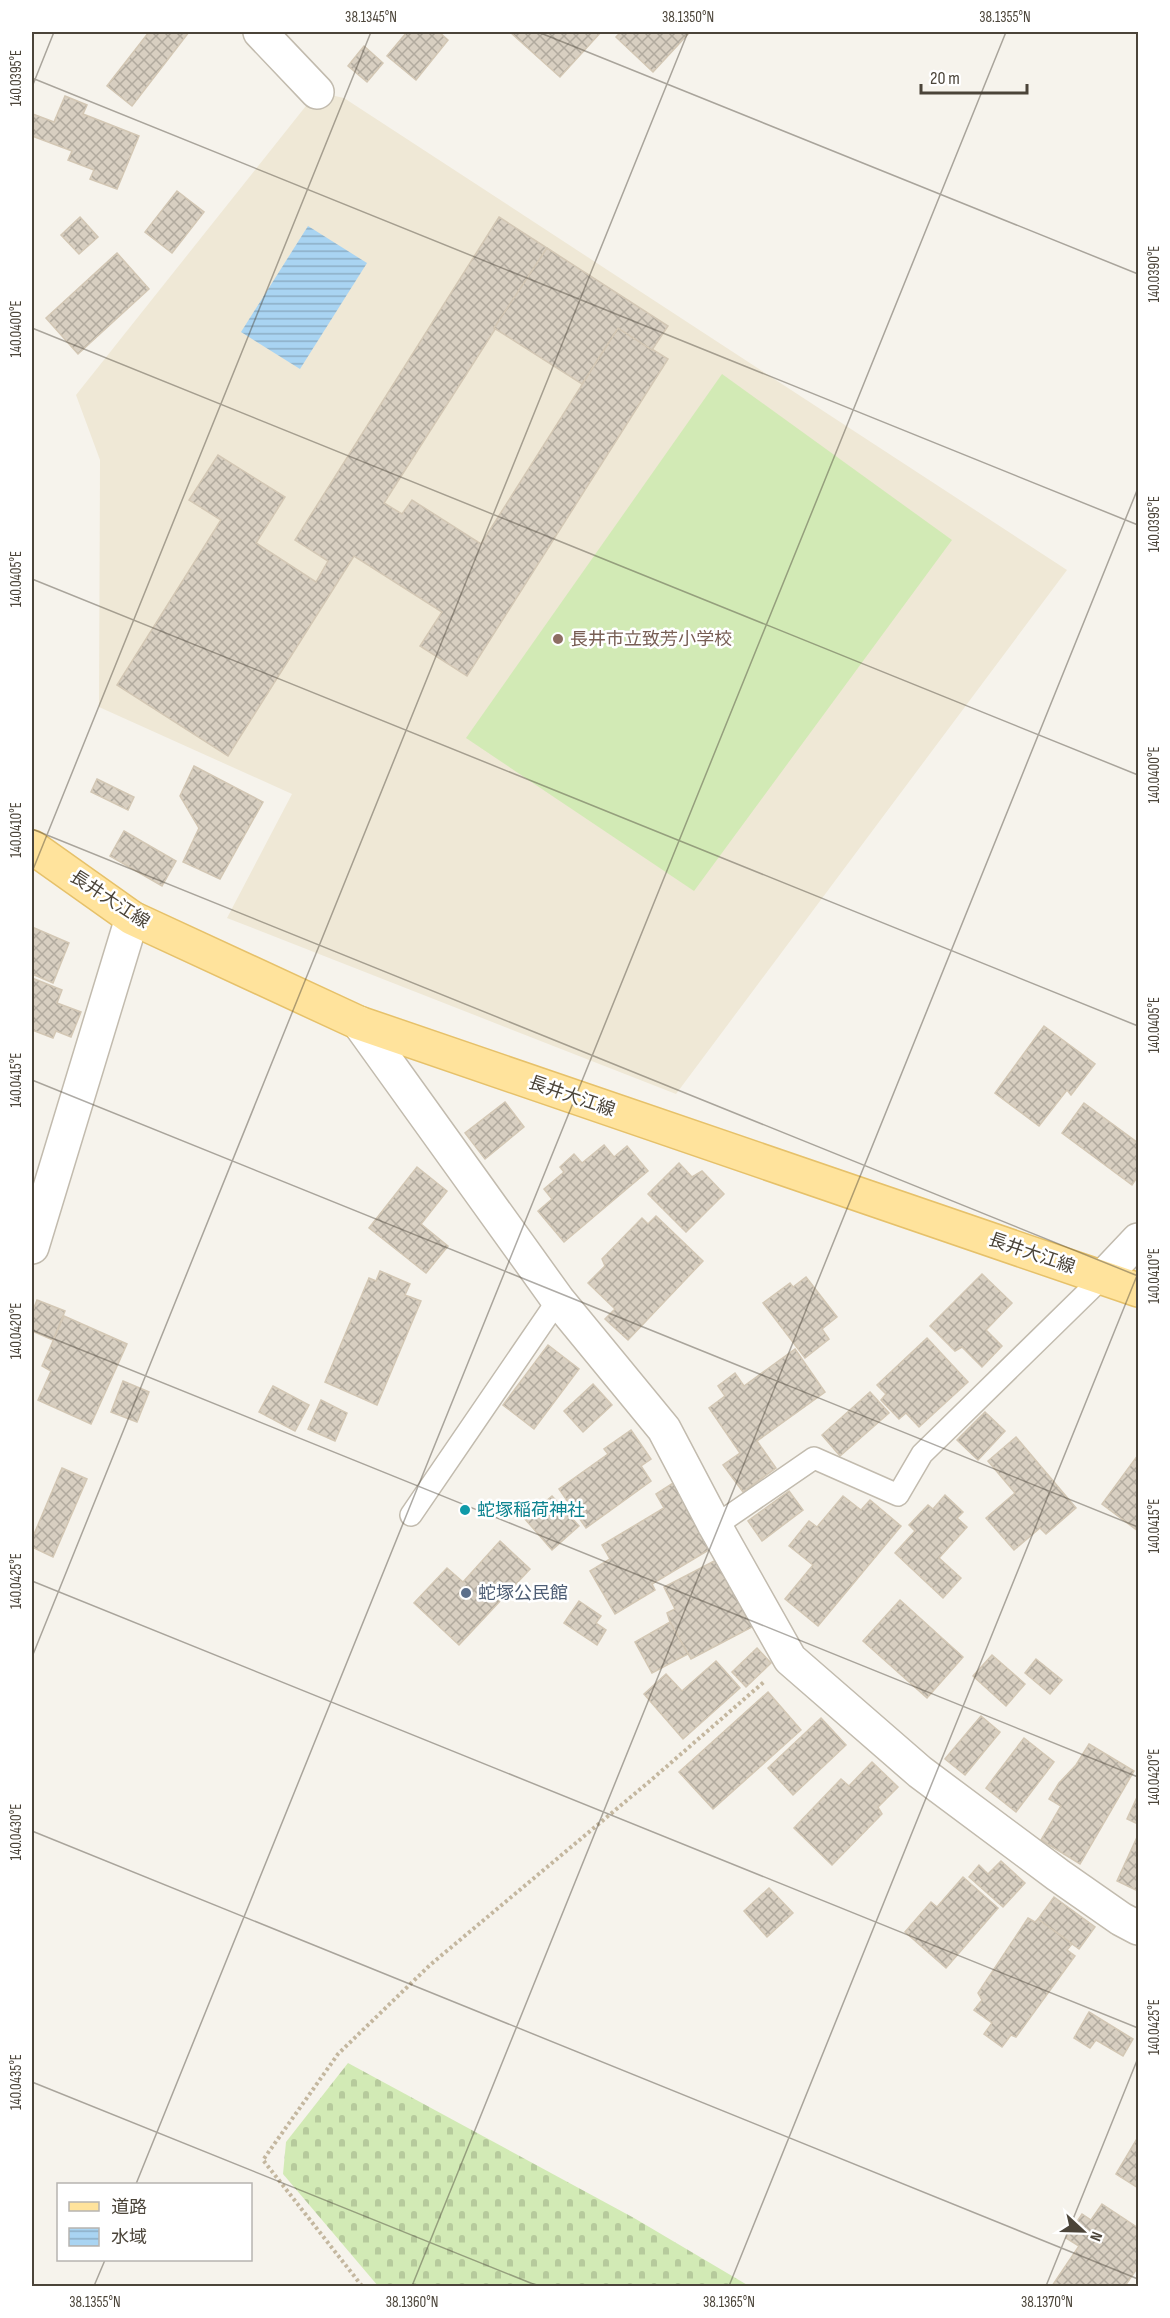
<svg xmlns="http://www.w3.org/2000/svg" width="1170" height="2318" viewBox="0 0 1170 2318" font-family="'Sofia Sans Condensed','Noto Sans JP',sans-serif">
	<style>
		.education { fill: #efe8d6 }
		.cemetery { fill: url(#cemetery-stones) }
		.pitch { fill: #d2eab5 }
		.water { fill: url(#water-rules) }
		.building { fill: url(#building-cross-hatch); stroke: #d3c7b4; stroke-width: 1.5 }
		.lines { fill: none; stroke-linecap: round; stroke-linejoin: round }
		.service-casing { stroke: #c2bbae; stroke-width: 24 }
		.minor-casing { stroke: #c2bbae; stroke-width: 36 }
		.primary-casing { stroke: #e6c16a; stroke-width: 36 }
		.path { stroke: #c4b79f; stroke-width: 4; stroke-dasharray: 3 3; stroke-linecap: butt }
		.service { stroke: #fff; stroke-width: 21 }
		.minor { stroke: #fff; stroke-width: 33 }
		.primary { stroke: #ffe39c; stroke-width: 33 }
		.ticks { fill: none; stroke: #4b4439; stroke-width: 1.5; stroke-opacity: 0.45 }
		.education-dot { fill: #8d6e63; stroke: #fff; stroke-width: 2 }
		.culture-dot { fill: #0f9aa8; stroke: #fff; stroke-width: 2 }
		.service-dot { fill: #5c6f8a; stroke: #fff; stroke-width: 2 }
		.labels { text-anchor: middle; stroke-width: 5; stroke-linejoin: round; paint-order: stroke }
		.education-label { font-size: 18px; fill: #785e54; stroke: #fff; text-anchor: start }
		.street-label { font-size: 18px; fill: #4b4439; stroke: #fff }
		.culture-label { font-size: 18px; fill: #0d838f; stroke: #fff; text-anchor: start }
		.service-label { font-size: 18px; fill: #4e5e75; stroke: #fff; text-anchor: start }
		.neatline { fill: none; stroke: #4b4439; stroke-width: 2 }
		.ticks-label { font-size: 15px; text-anchor: middle; fill: #4b4439 }
	</style>
	<defs>
		<pattern id="cemetery-stones" width="16" height="16" patternUnits="userSpaceOnUse" patternTransform="scale(1.5)"><rect width="16" height="16" fill="#d2eab5"/><path d="M2 7V4a2 2 0 0 1 4 0v3zM10 15v-3a2 2 0 0 1 4 0v3z" fill="#b6ca9c"/></pattern>
		<pattern id="water-rules" width="6" height="5" patternUnits="userSpaceOnUse" patternTransform="scale(1.5)"><rect width="6" height="5" fill="#a9d4f2"/><path d="M0 2.5h6" fill="none" stroke="#8caec5"/></pattern>
		<pattern id="building-cross-hatch" width="8" height="8" patternUnits="userSpaceOnUse" patternTransform="scale(1.5)"><rect width="8" height="8" fill="#d8cfc1"/><path d="M0 0l8 8M0 8l8-8" fill="none" stroke="#b1aa9e"/></pattern>
	</defs>
	<rect width="100%" height="100%" fill="#f6f3ec"/>
	<path class="education" d="M 317,92 L 344,98 L 1067,570 L 676,1094 L 227,918 L 292,794 L 99,707 L 100,460 L 76,395 Z"/>
	<path class="cemetery" d="M 348,2063 L 634,2218 L 749,2286 L 378,2286 L 283,2174 L 286,2142 Z"/>
	<path class="pitch" d="M 722,374 L 952,540 L 694,891 L 466,738 Z"/>
	<path class="water" d="M 308,226 L 367,263 L 300,369 L 241,332 Z"/>
	<g class="building">
		<path d="M 149,32 L 189,32 L 132,106 L 107,86 Z"/>
		<path d="M 407,32 L 439,32 L 448,40 L 416,80 L 387,56 Z"/>
		<path d="M 510,32 L 601,32 L 560,77 Z"/>
		<path d="M 621,32 L 690,32 L 653,72 L 616,37 Z"/>
		<path d="M 364,46 L 383,63 L 367,82 L 348,66 Z"/>
		<path d="M 65,96 L 87,105 L 83,114 L 139,136 L 117,189 L 90,179 L 94,170 L 68,160 L 72,151 L 32,136 L 33,114 L 54,122 Z"/>
		<path d="M 177,191 L 204,212 L 172,253 L 145,232 Z"/>
		<path d="M 80,217 L 98,237 L 79,254 L 61,235 Z"/>
		<path d="M 499,217 L 547,248 L 384,503 L 402,514 L 412,500 L 481,544 L 618,328 L 668,359 L 467,676 L 420,646 L 442,612 L 354,556 L 228,756 L 117,685 L 221,520 L 189,500 L 218,455 L 285,497 L 256,543 L 316,582 L 328,561 L 295,540 Z"/>
		<path d="M 547,248 L 668,326 L 652,350 L 618,328 L 582,384 L 494,328 Z"/>
		<path d="M 117,253 L 149,289 L 78,354 L 46,318 Z"/>
		<path d="M 194,766 L 263,802 L 220,879 L 183,862 L 199,828 L 180,796 Z"/>
		<path d="M 97,779 L 134,797 L 128,810 L 91,792 Z"/>
		<path d="M 124,831 L 176,861 L 162,886 L 110,856 Z"/>
		<path d="M 32,927 L 69,943 L 53,983 L 32,974 Z"/>
		<path d="M 32,978 L 62,990 L 57,1003 L 81,1012 L 71,1037 L 56,1031 L 53,1038 L 32,1030 Z"/>
		<path d="M 1044,1026 L 1095,1064 L 1071,1095 L 1067,1090 L 1039,1126 L 995,1093 Z"/>
		<path d="M 505,1102 L 524,1127 L 485,1159 L 465,1133 Z"/>
		<path d="M 1084,1103 L 1138,1143 L 1138,1176 L 1132,1185 L 1062,1133 Z"/>
		<path d="M 604,1145 L 614,1157 L 627,1146 L 648,1171 L 564,1242 L 538,1211 L 552,1199 L 544,1189 L 564,1172 L 560,1167 L 574,1154 L 582,1163 Z"/>
		<path d="M 679,1163 L 692,1177 L 702,1171 L 724,1194 L 686,1232 L 648,1194 Z"/>
		<path d="M 417,1167 L 447,1191 L 421,1224 L 448,1246 L 426,1273 L 369,1228 Z"/>
		<path d="M 656,1216 L 703,1261 L 628,1340 L 605,1319 L 615,1309 L 588,1283 L 605,1266 L 602,1259 L 642,1218 L 648,1224 Z"/>
		<path d="M 380,1271 L 410,1284 L 405,1295 L 421,1301 L 377,1405 L 325,1382 L 369,1278 L 376,1281 Z"/>
		<path d="M 982,1274 L 1012,1303 L 986,1330 L 1002,1346 L 982,1367 L 962,1347 L 955,1351 L 930,1326 Z"/>
		<path d="M 806,1277 L 837,1317 L 822,1329 L 829,1339 L 805,1358 L 763,1303 L 790,1283 L 793,1287 Z"/>
		<path d="M 37,1300 L 65,1311 L 53,1340 L 32,1331 L 32,1313 Z"/>
		<path d="M 64,1316 L 127,1344 L 91,1424 L 38,1400 L 51,1371 L 42,1366 Z"/>
		<path d="M 927,1338 L 968,1382 L 919,1427 L 906,1413 L 899,1419 L 881,1400 L 886,1394 L 877,1385 Z"/>
		<path d="M 548,1345 L 579,1369 L 534,1429 L 503,1405 Z"/>
		<path d="M 795,1349 L 825,1392 L 757,1441 L 776,1468 L 743,1492 L 723,1465 L 740,1453 L 709,1408 L 725,1396 L 718,1386 L 735,1373 L 744,1386 Z"/>
		<path d="M 123,1381 L 149,1392 L 137,1422 L 111,1412 Z"/>
		<path d="M 593,1384 L 612,1405 L 583,1432 L 564,1411 Z"/>
		<path d="M 273,1386 L 309,1405 L 295,1431 L 259,1412 Z"/>
		<path d="M 870,1392 L 889,1413 L 840,1456 L 822,1435 Z"/>
		<path d="M 321,1400 L 347,1413 L 335,1441 L 308,1429 Z"/>
		<path d="M 985,1412 L 1005,1431 L 978,1460 L 957,1440 Z"/>
		<path d="M 631,1430 L 651,1459 L 641,1466 L 651,1481 L 586,1528 L 559,1489 L 608,1454 L 604,1449 Z"/>
		<path d="M 1016,1437 L 1076,1508 L 1046,1534 L 1040,1528 L 1014,1550 L 986,1518 L 1015,1493 L 988,1461 Z"/>
		<path d="M 1138,1455 L 1138,1531 L 1102,1504 Z"/>
		<path d="M 62,1468 L 87,1479 L 53,1557 L 32,1547 L 32,1539 Z"/>
		<path d="M 673,1483 L 712,1548 L 652,1584 L 655,1590 L 615,1614 L 590,1571 L 610,1559 L 602,1545 L 664,1508 L 656,1494 Z"/>
		<path d="M 789,1491 L 803,1510 L 762,1541 L 748,1521 Z"/>
		<path d="M 945,1495 L 963,1512 L 957,1518 L 967,1527 L 939,1558 L 961,1578 L 943,1598 L 895,1553 L 915,1531 L 909,1525 L 928,1505 L 933,1509 Z"/>
		<path d="M 552,1496 L 579,1526 L 552,1550 L 525,1519 Z"/>
		<path d="M 843,1496 L 861,1510 L 870,1500 L 901,1526 L 818,1626 L 785,1599 L 813,1565 L 789,1546 L 809,1521 L 817,1527 Z"/>
		<path d="M 500,1541 L 530,1569 L 459,1645 L 414,1603 L 447,1568 L 463,1582 Z"/>
		<path d="M 718,1559 L 752,1627 L 691,1659 L 670,1622 L 667,1613 L 675,1609 L 664,1587 Z"/>
		<path d="M 900,1600 L 963,1657 L 927,1698 L 863,1641 Z"/>
		<path d="M 579,1601 L 601,1616 L 596,1623 L 606,1630 L 597,1645 L 564,1623 Z"/>
		<path d="M 670,1622 L 688,1654 L 652,1673 L 635,1642 Z"/>
		<path d="M 757,1648 L 771,1663 L 746,1687 L 732,1672 Z"/>
		<path d="M 992,1655 L 1025,1684 L 1006,1706 L 973,1676 Z"/>
		<path d="M 1036,1659 L 1062,1680 L 1050,1694 L 1025,1673 Z"/>
		<path d="M 716,1661 L 740,1688 L 683,1739 L 644,1694 L 666,1674 L 682,1691 Z"/>
		<path d="M 768,1692 L 801,1730 L 713,1809 L 679,1772 Z"/>
		<path d="M 981,1716 L 1000,1732 L 965,1775 L 945,1759 Z"/>
		<path d="M 821,1718 L 846,1745 L 793,1795 L 768,1768 Z"/>
		<path d="M 1024,1738 L 1054,1762 L 1016,1812 L 986,1788 Z"/>
		<path d="M 1089,1744 L 1134,1771 L 1080,1864 L 1041,1840 L 1061,1806 L 1049,1799 L 1059,1783 L 1076,1765 Z"/>
		<path d="M 872,1762 L 898,1787 L 878,1807 L 882,1814 L 832,1865 L 794,1828 L 841,1779 L 849,1786 Z"/>
		<path d="M 1138,1795 L 1138,1824 L 1127,1819 Z"/>
		<path d="M 1138,1835 L 1138,1891 L 1117,1881 Z"/>
		<path d="M 1001,1861 L 1025,1883 L 1003,1907 L 969,1877 L 979,1865 L 988,1874 Z"/>
		<path d="M 963,1877 L 998,1908 L 946,1968 L 905,1932 L 931,1902 L 937,1907 Z"/>
		<path d="M 769,1888 L 793,1913 L 767,1937 L 744,1911 Z"/>
		<path d="M 1054,1897 L 1095,1927 L 1079,1949 L 1038,1919 Z"/>
		<path d="M 1028,1918 L 1035,1922 L 1038,1919 L 1072,1944 L 1067,1950 L 1075,1956 L 1016,2037 L 1011,2035 L 1002,2047 L 984,2034 L 992,2023 L 974,2010 L 982,2000 L 978,1993 Z"/>
		<path d="M 1089,2012 L 1133,2039 L 1123,2056 L 1096,2040 L 1090,2048 L 1074,2038 Z"/>
		<path d="M 1138,2137 L 1138,2188 L 1116,2174 Z"/>
		<path d="M 1102,2204 L 1138,2228 L 1138,2267 L 1125,2286 L 1052,2286 L 1079,2246 L 1066,2238 L 1082,2214 L 1091,2220 Z"/>
	</g>
	<g class="lines">
		<defs>
			<g id="service">
				<path d="M 411,1515 L 558,1300"/>
				<path d="M 715,1526 L 814,1458 L 898,1495 L 922,1454 L 1103,1277"/>
			</g>
			<g id="minor">
				<path d="M 260,32 L 317,92"/>
				<path d="M 359,1023 L 558,1300 L 664,1429 L 715,1526 L 790,1659 L 920,1772 L 1058,1875 L 1121,1919 L 1138,1928"/>
				<path d="M 32,1247 L 132,918"/>
				<path d="M 1103,1277 L 1138,1240"/>
			</g>
			<path id="primary" d="M 32,847 L 132,918 L 359,1023 L 1138,1290"/>
		</defs>
		<use href="#service" class="service-casing"/>
		<use href="#minor" class="minor-casing"/>
		<use href="#primary" class="primary-casing"/>
		<path class="path" d="M 362,2286 L 263,2160 L 338,2054 L 430,1965 L 650,1781 L 765,1681"/>
		<use href="#service" class="service"/>
		<use href="#minor" class="minor"/>
		<use href="#primary" class="primary"/>
	</g>
	<path class="ticks" d="M 538,32 L 1138,274M 32,78 L 1138,525M 32,87 L 54,32M 32,328 L 1138,775M 32,579 L 1138,1026M 32,829 L 1138,1276M 32,872 L 371,32M 32,1080 L 1138,1527M 32,1330 L 1138,1777M 32,1581 L 1138,2028M 32,1657 L 688,32M 32,1831 L 1138,2279M 32,2082 L 538,2286M 136,2184 L 1006,32M 94,2286 L 105,2260M 412,2286 L 1138,488M 729,2286 L 1138,1273M 1046,2286 L 1138,2058"/>
	<circle class="education-dot" cx="558" cy="639" r="6"/>
	<circle class="culture-dot" cx="465" cy="1510" r="6"/>
	<circle class="service-dot" cx="466" cy="1593" r="6"/>
	<g class="labels">
		<g class="education-label">
			<text x="570" y="645">長井市立致芳小学校</text>
		</g>
		<g class="street-label">
			<text transform="translate(110 899) rotate(33)" y="6">長井大江線</text>
			<text transform="translate(572 1096) rotate(19)" y="6">長井大江線</text>
			<text transform="translate(1032 1253) rotate(19)" y="6">長井大江線</text>
		</g>
		<g class="culture-label">
			<text x="477" y="1516">蛇塚稲荷神社</text>
		</g>
		<g class="service-label">
			<text x="478" y="1599">蛇塚公民館</text>
		</g>
	</g>
	<rect width="1170" height="2318" fill="none" stroke="#ffffff" stroke-width="66"/>
	<rect x="57" y="2183" width="195" height="78" fill="#ffffff" stroke="#b7b4b0" stroke-width="1.5"/>
	<rect x="69" y="2202" width="30" height="9" fill="#ffe39c" stroke="#b7b4b0" stroke-width="1.5"/>
	<text x="111" y="2213" font-size="18" fill="#4b4439">道路</text>
	<rect x="69" y="2228" width="30" height="18" fill="url(#water-rules)" stroke="#b7b4b0" stroke-width="1.5"/>
	<text x="111" y="2243" font-size="18" fill="#4b4439">水域</text>
	<g transform="translate(1083 2231) rotate(112)" stroke="#ffffff" stroke-width="4.5" paint-order="stroke">
	<path d="M0-4.5L10 22L0 15L-10 22Z" fill="#4b4439"/>
	<text y="-9" font-size="16" font-weight="bold" text-anchor="middle" fill="#4b4439">N</text>
	</g>
	<path d="M921 84v9h106v-9" fill="none" stroke="#4b4439" stroke-width="3"/>
	<text x="930" y="84" font-size="18" fill="#4b4439" stroke="#ffffff" stroke-width="4.5" paint-order="stroke">20 m</text>
	<rect x="33" y="33" width="1104" height="2252" class="neatline"/>
	<g class="ticks-label">
		<text x="371" y="22">38.1345°N</text>
		<text x="688" y="22">38.1350°N</text>
		<text x="1005" y="22">38.1355°N</text>
		<text transform="translate(16 78) rotate(-90)" y="5">140.0395°E</text>
		<text transform="translate(1154 274) rotate(-90)" y="5">140.0390°E</text>
		<text transform="translate(16 329) rotate(-90)" y="5">140.0400°E</text>
		<text transform="translate(1154 524) rotate(-90)" y="5">140.0395°E</text>
		<text transform="translate(16 579) rotate(-90)" y="5">140.0405°E</text>
		<text transform="translate(1154 775) rotate(-90)" y="5">140.0400°E</text>
		<text transform="translate(16 830) rotate(-90)" y="5">140.0410°E</text>
		<text transform="translate(1154 1025) rotate(-90)" y="5">140.0405°E</text>
		<text transform="translate(16 1080) rotate(-90)" y="5">140.0415°E</text>
		<text transform="translate(1154 1276) rotate(-90)" y="5">140.0410°E</text>
		<text transform="translate(16 1331) rotate(-90)" y="5">140.0420°E</text>
		<text transform="translate(1154 1526) rotate(-90)" y="5">140.0415°E</text>
		<text transform="translate(16 1581) rotate(-90)" y="5">140.0425°E</text>
		<text transform="translate(1154 1777) rotate(-90)" y="5">140.0420°E</text>
		<text transform="translate(16 1832) rotate(-90)" y="5">140.0430°E</text>
		<text transform="translate(1154 2027) rotate(-90)" y="5">140.0425°E</text>
		<text transform="translate(16 2082) rotate(-90)" y="5">140.0435°E</text>
		<text x="95" y="2307">38.1355°N</text>
		<text x="412" y="2307">38.1360°N</text>
		<text x="729" y="2307">38.1365°N</text>
		<text x="1047" y="2307">38.1370°N</text>
	</g>
</svg>
